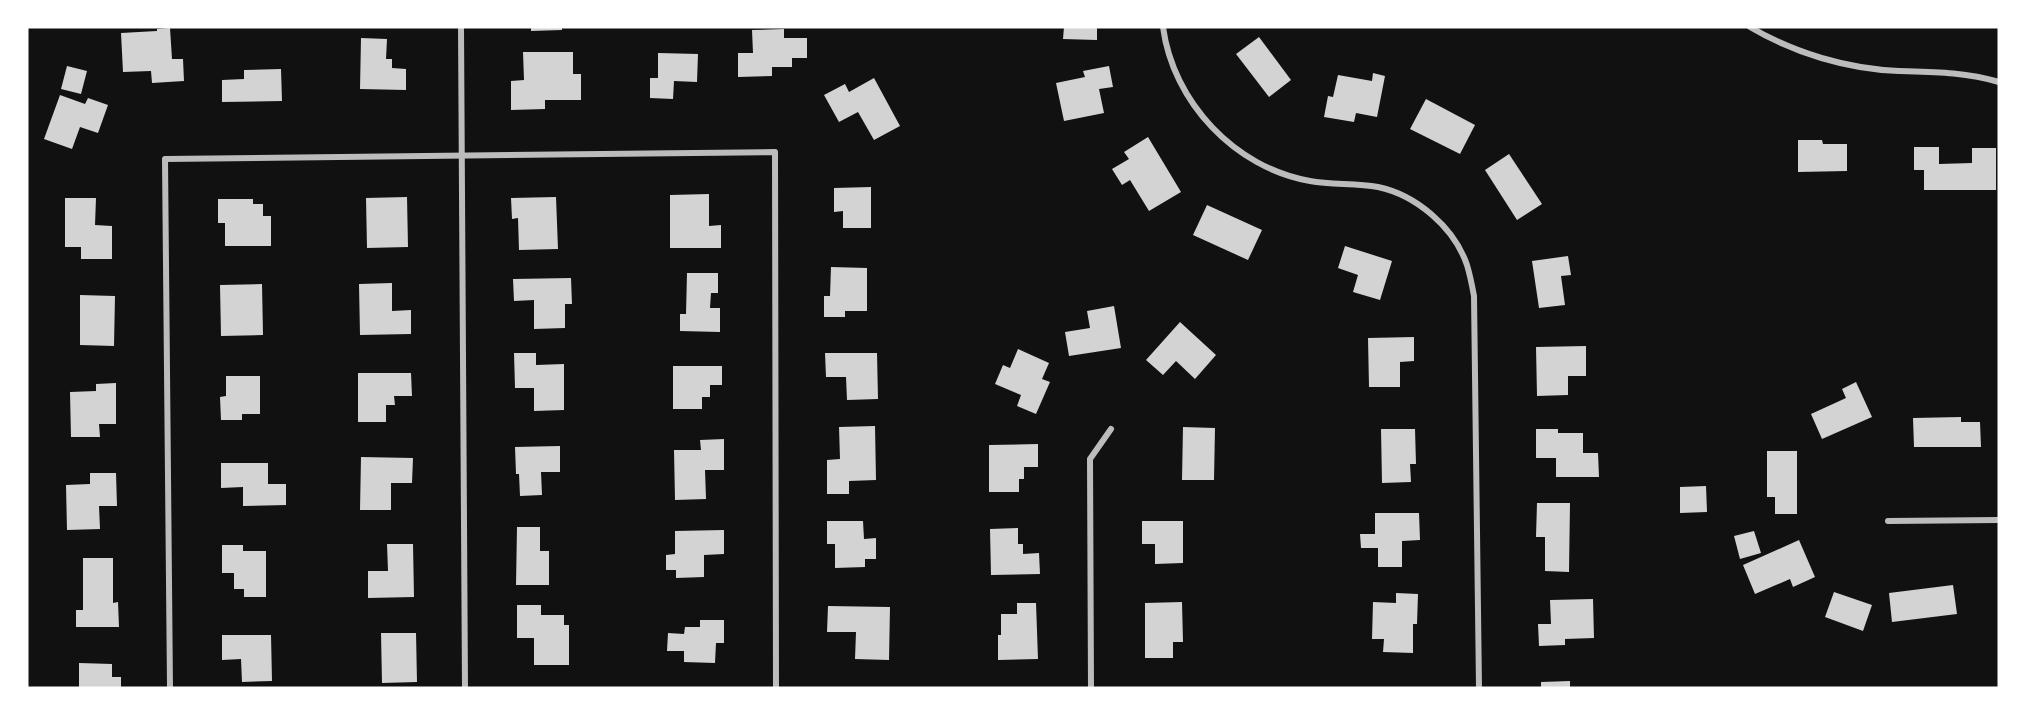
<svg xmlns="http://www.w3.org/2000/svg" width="2026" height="715" viewBox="0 0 2026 715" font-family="Arial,sans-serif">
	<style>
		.building { fill: #d3d3d3 }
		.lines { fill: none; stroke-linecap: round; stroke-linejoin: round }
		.minor { stroke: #bcbcbc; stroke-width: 6 }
	</style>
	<rect width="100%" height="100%" fill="#111"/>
	<g class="building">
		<path d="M 531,27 L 562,27 L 562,30 L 531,31 Z"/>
		<path d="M 1064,27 L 1097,27 L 1097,40 L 1063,39 Z"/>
		<path d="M 170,28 L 172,59 L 183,59 L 184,81 L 152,83 L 151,71 L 123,72 L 121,33 L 157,31 L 157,29 Z"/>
		<path d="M 784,29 L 784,38 L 807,38 L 807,58 L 792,58 L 792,67 L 772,67 L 772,76 L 738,77 L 738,53 L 753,53 L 752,30 Z"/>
		<path d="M 1259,37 L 1291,80 L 1269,97 L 1236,54 Z"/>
		<path d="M 361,38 L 387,39 L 386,59 L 392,59 L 392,68 L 406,69 L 406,90 L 360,89 Z"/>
		<path d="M 523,52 L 573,52 L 573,74 L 581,74 L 581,100 L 545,100 L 545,109 L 511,110 L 511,81 L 524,80 Z"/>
		<path d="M 658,53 L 698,54 L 697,82 L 674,81 L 673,99 L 650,98 L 650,78 L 658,78 Z"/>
		<path d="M 67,66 L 87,71 L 81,94 L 61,89 Z"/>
		<path d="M 1109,66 L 1113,87 L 1099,89 L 1104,113 L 1064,121 L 1056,83 L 1085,77 L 1083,71 Z"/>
		<path d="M 281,69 L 282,101 L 222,102 L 222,80 L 244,79 L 244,70 Z"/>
		<path d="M 1373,73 L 1385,76 L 1377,117 L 1356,113 L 1354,122 L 1324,117 L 1328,96 L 1333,97 L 1338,75 L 1372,81 Z"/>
		<path d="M 874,78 L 900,126 L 874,140 L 858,112 L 839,122 L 824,95 L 845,84 L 849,92 Z"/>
		<path d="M 60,95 L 85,104 L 88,98 L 108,105 L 98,133 L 80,127 L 72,149 L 44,139 Z"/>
		<path d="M 1426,99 L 1475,125 L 1460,154 L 1410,129 Z"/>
		<path d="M 1148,137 L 1181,192 L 1149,211 L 1130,180 L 1122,185 L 1112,169 L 1129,159 L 1124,152 Z"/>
		<path d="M 1798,140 L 1822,140 L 1823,144 L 1847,144 L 1847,171 L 1798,172 Z"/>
		<path d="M 1914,147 L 1939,147 L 1939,164 L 1972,163 L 1972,148 L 1996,148 L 1996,190 L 1924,190 L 1924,170 L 1914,170 Z"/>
		<path d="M 1509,154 L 1542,204 L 1517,220 L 1485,170 Z"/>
		<path d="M 871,187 L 871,228 L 843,228 L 843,211 L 834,212 L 834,188 Z"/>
		<path d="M 709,194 L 709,226 L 721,225 L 721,248 L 670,248 L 670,195 Z"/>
		<path d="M 407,197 L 408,247 L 367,248 L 366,198 Z"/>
		<path d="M 556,197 L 558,249 L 519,250 L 518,218 L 512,219 L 511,198 Z"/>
		<path d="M 65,198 L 96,198 L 95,225 L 112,226 L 112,259 L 81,259 L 81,247 L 65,247 Z"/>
		<path d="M 218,199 L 253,199 L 253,204 L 263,204 L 263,216 L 271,216 L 271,246 L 225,246 L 225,223 L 218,223 Z"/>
		<path d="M 1207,205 L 1262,230 L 1248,260 L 1193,235 Z"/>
		<path d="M 1345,246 L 1392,261 L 1380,300 L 1353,292 L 1358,275 L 1338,268 Z"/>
		<path d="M 1568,256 L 1571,275 L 1561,276 L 1565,305 L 1539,308 L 1532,261 Z"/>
		<path d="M 831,267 L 867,268 L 867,311 L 845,311 L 845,317 L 824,317 L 824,296 L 830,296 Z"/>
		<path d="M 687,273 L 718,273 L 718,293 L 711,293 L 710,308 L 720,308 L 720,332 L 680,331 L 680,314 L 686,314 Z"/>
		<path d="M 571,278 L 572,304 L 565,304 L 565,328 L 534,329 L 534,300 L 514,301 L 513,279 Z"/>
		<path d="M 392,283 L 392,311 L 411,310 L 411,334 L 360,335 L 359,284 Z"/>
		<path d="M 262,284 L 263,335 L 221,336 L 220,285 Z"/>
		<path d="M 80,295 L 115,296 L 114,346 L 80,345 Z"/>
		<path d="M 1114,306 L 1121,348 L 1069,356 L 1065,332 L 1090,328 L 1087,311 Z"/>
		<path d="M 1180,322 L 1216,355 L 1195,379 L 1176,361 L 1163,375 L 1146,360 Z"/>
		<path d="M 1414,337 L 1414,361 L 1400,362 L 1400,387 L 1369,387 L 1368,338 Z"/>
		<path d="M 1586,346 L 1586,376 L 1568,376 L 1568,395 L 1537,396 L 1536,347 Z"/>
		<path d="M 1018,349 L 1049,363 L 1042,379 L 1050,382 L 1036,414 L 1017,406 L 1021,395 L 995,384 L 1003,365 L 1010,368 Z"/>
		<path d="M 514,353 L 536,353 L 536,365 L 564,364 L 564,410 L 534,411 L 534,388 L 515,388 Z"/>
		<path d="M 825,353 L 877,353 L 878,399 L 847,400 L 846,377 L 826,377 Z"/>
		<path d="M 673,366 L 722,366 L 722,385 L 710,385 L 710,397 L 702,397 L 702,409 L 673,409 Z"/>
		<path d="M 358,373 L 411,373 L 412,396 L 394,396 L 395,405 L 386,405 L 386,422 L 358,422 Z"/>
		<path d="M 226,376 L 260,376 L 260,414 L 242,414 L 242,420 L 221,420 L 220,397 L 226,396 Z"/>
		<path d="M 1856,382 L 1872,417 L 1822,439 L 1811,414 L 1846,398 L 1842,389 Z"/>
		<path d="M 116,383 L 116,424 L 99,424 L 100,437 L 71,437 L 70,392 L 96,391 L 96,384 Z"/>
		<path d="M 1961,417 L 1961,422 L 1980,422 L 1981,447 L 1914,447 L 1913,418 Z"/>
		<path d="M 875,426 L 876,480 L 849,481 L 849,494 L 827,494 L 827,460 L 840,459 L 839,427 Z"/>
		<path d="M 1183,427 L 1215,428 L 1214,480 L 1182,480 Z"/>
		<path d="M 1381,429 L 1415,429 L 1416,464 L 1410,464 L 1411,482 L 1382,483 Z"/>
		<path d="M 1536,429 L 1558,429 L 1558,433 L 1583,433 L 1583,453 L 1598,453 L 1599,477 L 1556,477 L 1556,458 L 1536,458 Z"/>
		<path d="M 724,439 L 724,470 L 705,470 L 706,499 L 675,500 L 674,450 L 701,450 L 700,440 Z"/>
		<path d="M 1038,444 L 1038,467 L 1024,467 L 1024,479 L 1019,479 L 1019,492 L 989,492 L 989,445 Z"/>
		<path d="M 560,446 L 560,472 L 541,472 L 542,495 L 520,496 L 519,474 L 516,474 L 515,447 Z"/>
		<path d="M 1767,451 L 1797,451 L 1797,514 L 1775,514 L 1775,497 L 1767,497 Z"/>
		<path d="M 361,457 L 413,458 L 412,483 L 391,483 L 391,510 L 360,510 Z"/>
		<path d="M 221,463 L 268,463 L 268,484 L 286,484 L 286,505 L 243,506 L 243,487 L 221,488 Z"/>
		<path d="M 90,473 L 116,473 L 117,506 L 99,506 L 100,529 L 67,530 L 66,485 L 90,484 Z"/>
		<path d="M 1706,486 L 1707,512 L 1680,513 L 1680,487 Z"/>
		<path d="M 1537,503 L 1570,503 L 1569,572 L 1545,571 L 1545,537 L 1536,537 Z"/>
		<path d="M 1375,513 L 1419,513 L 1420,540 L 1402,541 L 1402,567 L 1378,567 L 1378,548 L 1361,548 L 1360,534 L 1375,534 Z"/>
		<path d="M 827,521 L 863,521 L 864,539 L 876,538 L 876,559 L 865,559 L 865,567 L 835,568 L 835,544 L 827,544 Z"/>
		<path d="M 1142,521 L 1183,521 L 1183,563 L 1155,564 L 1155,544 L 1142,544 Z"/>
		<path d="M 517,527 L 540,527 L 540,551 L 549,551 L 549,585 L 516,585 Z"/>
		<path d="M 1018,528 L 1018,544 L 1023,544 L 1023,554 L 1039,553 L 1040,574 L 991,575 L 990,529 Z"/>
		<path d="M 724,530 L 724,554 L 704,555 L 704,577 L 676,578 L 676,570 L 666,570 L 666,555 L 675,554 L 675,531 Z"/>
		<path d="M 1754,531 L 1761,553 L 1740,559 L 1734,536 Z"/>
		<path d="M 1799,540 L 1815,577 L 1793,587 L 1790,579 L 1755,594 L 1743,565 Z"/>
		<path d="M 387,544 L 413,544 L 414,597 L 368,598 L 368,571 L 388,571 Z"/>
		<path d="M 222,545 L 243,545 L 243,551 L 266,551 L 266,597 L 244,597 L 244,589 L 234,589 L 234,573 L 222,573 Z"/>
		<path d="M 83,558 L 113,558 L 113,603 L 118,602 L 119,627 L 76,627 L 76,610 L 83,610 Z"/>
		<path d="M 1953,585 L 1957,614 L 1892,622 L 1889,593 Z"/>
		<path d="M 1834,592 L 1872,605 L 1863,631 L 1825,617 Z"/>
		<path d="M 1396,593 L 1418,594 L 1417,624 L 1413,624 L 1413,653 L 1383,652 L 1384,639 L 1372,639 L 1373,602 L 1396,603 Z"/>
		<path d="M 1593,599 L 1594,638 L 1565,639 L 1565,645 L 1539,646 L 1538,624 L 1551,624 L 1550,600 Z"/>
		<path d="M 1182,602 L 1183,642 L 1173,642 L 1173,658 L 1145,658 L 1145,603 Z"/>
		<path d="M 1017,603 L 1036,603 L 1038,659 L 998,660 L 998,635 L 1001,635 L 1001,614 L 1017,614 Z"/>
		<path d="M 517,605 L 541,605 L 541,615 L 564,615 L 564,625 L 569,625 L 569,665 L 534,665 L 534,638 L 517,638 Z"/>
		<path d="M 828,606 L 890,607 L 889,660 L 855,659 L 856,632 L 827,632 Z"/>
		<path d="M 700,620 L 724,620 L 724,643 L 716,643 L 715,663 L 684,662 L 684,651 L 667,651 L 668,633 L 684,634 L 685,627 L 700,627 Z"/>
		<path d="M 381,633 L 416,633 L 417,682 L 382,683 Z"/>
		<path d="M 222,635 L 271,635 L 272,681 L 242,682 L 241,659 L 222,660 Z"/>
		<path d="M 79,663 L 112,664 L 112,677 L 121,677 L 121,688 L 79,688 Z"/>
		<path d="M 1570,681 L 1570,688 L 1541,688 L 1541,682 Z"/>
	</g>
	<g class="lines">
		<g class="minor">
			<path d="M 461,27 L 465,688"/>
			<path d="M 1163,27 C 1173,102 1235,168 1310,181 C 1332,185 1355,183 1378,187 C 1416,195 1454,227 1467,265 C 1470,275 1472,285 1474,296 L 1479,688"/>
			<path d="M 1750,27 C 1794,53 1847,69 1899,71 C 1934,72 1965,72 1999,82"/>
			<path d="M 1888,521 L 1999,520"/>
			<path d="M 170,688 L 165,159 L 775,152 L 776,688"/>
			<path d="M 1091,688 L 1090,459 L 1111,429"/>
		</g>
	</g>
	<rect width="2026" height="715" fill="none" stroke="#ffffff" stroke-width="57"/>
</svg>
